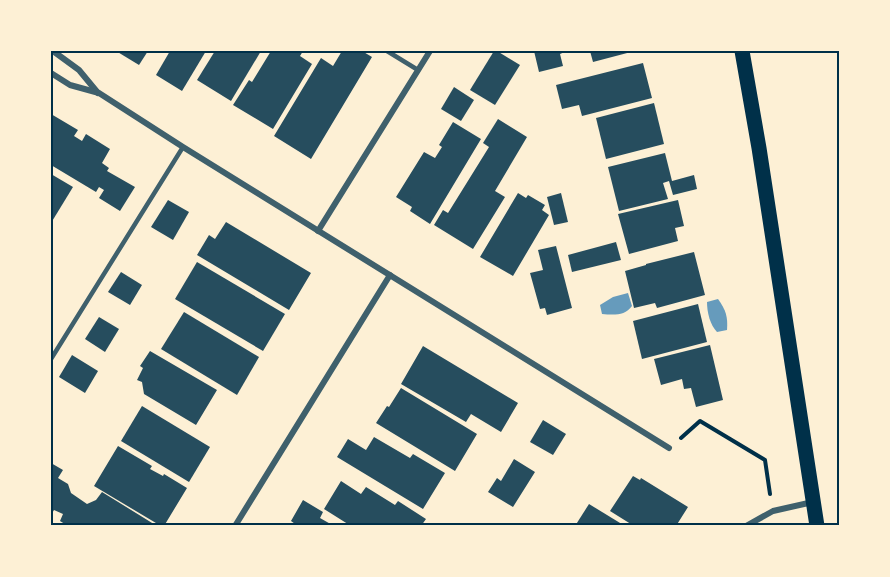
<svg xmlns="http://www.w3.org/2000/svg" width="890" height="577" viewBox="0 0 890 577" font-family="Literata,serif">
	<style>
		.water { fill: #669bbc }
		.building { fill: #264d5e }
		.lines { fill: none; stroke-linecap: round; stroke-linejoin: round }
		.path { stroke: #003049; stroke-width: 4 }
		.service { stroke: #3f606c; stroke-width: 4.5 }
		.minor { stroke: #3f606c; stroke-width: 6 }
		.primary { stroke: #003049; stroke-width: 15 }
		.neatline { fill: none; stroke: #003049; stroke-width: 2 }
	</style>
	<rect width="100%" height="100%" fill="#fdf0d5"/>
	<g class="water">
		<path d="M 628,293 L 632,306 C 625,316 614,315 602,314 L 600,305 L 613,297 Z"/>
		<path d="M 718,299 C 726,310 728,317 727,330 L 717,332 C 710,325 707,312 707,302 Z"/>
	</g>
	<g class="building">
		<path d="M 116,51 L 148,51 L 139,65 Z"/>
		<path d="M 170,51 L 206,51 L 182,91 L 156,75 Z"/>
		<path d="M 215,51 L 261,51 L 231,101 L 197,80 Z"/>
		<path d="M 271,51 L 303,51 L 300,56 L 312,64 L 273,129 L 233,105 L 249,80 L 252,82 Z"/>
		<path d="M 342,51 L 362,51 L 372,57 L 311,159 L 274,136 L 321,58 L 333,66 Z"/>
		<path d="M 494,51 L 497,51 L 520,65 L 495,105 L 470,90 Z"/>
		<path d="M 534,51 L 567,51 L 560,54 L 563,66 L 539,72 Z"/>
		<path d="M 590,51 L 631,51 L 631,52 L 593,62 Z"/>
		<path d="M 643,63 L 652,98 L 582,116 L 579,105 L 562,109 L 556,85 Z"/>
		<path d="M 454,87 L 474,100 L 461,121 L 441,109 Z"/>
		<path d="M 654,103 L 664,144 L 606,159 L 596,118 Z"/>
		<path d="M 51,114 L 78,130 L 74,136 L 82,141 L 86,134 L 110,149 L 102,163 L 109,168 L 107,171 L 135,187 L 120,211 L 99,198 L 104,190 L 99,187 L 96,192 L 51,165 Z"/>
		<path d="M 498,119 L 527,137 L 495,191 L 505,197 L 473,249 L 434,225 L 443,210 L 448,213 L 489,147 L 483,143 Z"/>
		<path d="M 453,122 L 481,139 L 430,224 L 410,211 L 412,207 L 396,197 L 424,152 L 435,158 L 442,147 L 439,145 Z"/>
		<path d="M 665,153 L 672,181 L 694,175 L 697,189 L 673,195 L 669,181 L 663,183 L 668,199 L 619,211 L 608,167 Z"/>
		<path d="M 51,174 L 73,187 L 51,223 Z"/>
		<path d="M 518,193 L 526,198 L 528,195 L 545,205 L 542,210 L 549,215 L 513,276 L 480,257 Z"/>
		<path d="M 561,193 L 568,222 L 554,225 L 547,197 Z"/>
		<path d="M 168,200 L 189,212 L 173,240 L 151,227 Z"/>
		<path d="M 678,200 L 684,226 L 675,228 L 678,241 L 629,254 L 618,214 Z"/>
		<path d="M 226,222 L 311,273 L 289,310 L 197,255 L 209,235 L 215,239 Z"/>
		<path d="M 616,242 L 621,260 L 572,272 L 568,255 Z"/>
		<path d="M 556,246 L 572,308 L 547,315 L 545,308 L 540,309 L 530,273 L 543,270 L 538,250 Z"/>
		<path d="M 694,252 L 705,295 L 657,308 L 655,303 L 634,308 L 625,271 L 646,265 L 646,264 Z"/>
		<path d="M 197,262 L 285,314 L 263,351 L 175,299 Z"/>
		<path d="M 121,272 L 142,285 L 130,305 L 108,292 Z"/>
		<path d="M 698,304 L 707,342 L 642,359 L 633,321 Z"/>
		<path d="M 184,312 L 259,357 L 237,395 L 161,349 Z"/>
		<path d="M 99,317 L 119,329 L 105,352 L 85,339 Z"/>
		<path d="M 710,345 L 723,400 L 696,407 L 691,388 L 684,389 L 682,379 L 661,385 L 654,359 Z"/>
		<path d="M 423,346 L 518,403 L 501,432 L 471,414 L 466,422 L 401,384 Z"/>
		<path d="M 150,351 L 217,390 L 196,425 L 144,394 L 142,382 L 137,380 L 143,368 L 140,366 Z"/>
		<path d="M 72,355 L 98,371 L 85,393 L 59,377 Z"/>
		<path d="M 401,388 L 477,434 L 455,471 L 376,423 L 387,406 L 389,407 Z"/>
		<path d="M 142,406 L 210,447 L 189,482 L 121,441 Z"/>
		<path d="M 543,420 L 566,434 L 553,455 L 530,442 Z"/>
		<path d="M 374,437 L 410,458 L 413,454 L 445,473 L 423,509 L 337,457 L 348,439 L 366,450 Z"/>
		<path d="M 118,446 L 152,466 L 150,469 L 163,476 L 164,474 L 187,488 L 164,526 L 161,526 L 94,486 Z"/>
		<path d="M 514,459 L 535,472 L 513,507 L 488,492 L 497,478 L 501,481 Z"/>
		<path d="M 51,463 L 63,470 L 58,478 L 68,484 L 71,493 L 87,504 L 96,500 L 102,492 L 157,526 L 68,526 L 60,521 L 63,514 L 54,510 L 51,515 Z"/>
		<path d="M 633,476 L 640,480 L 641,478 L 688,507 L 676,526 L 634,526 L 610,511 Z"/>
		<path d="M 341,481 L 361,494 L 366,487 L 395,505 L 398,501 L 426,519 L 421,526 L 351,526 L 324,509 Z"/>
		<path d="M 303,500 L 323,512 L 320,518 L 334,526 L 298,526 L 291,521 Z"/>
		<path d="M 589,504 L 625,526 L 575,526 Z"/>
	</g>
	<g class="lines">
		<path class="path" d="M 681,438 L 700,421 L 765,460 L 770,494"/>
		<g class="service">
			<path d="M 387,51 L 418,70"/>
			<path d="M 51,359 L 183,147"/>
		</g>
		<g class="minor">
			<path d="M 53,51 L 79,70 L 98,93"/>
			<path d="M 51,73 L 70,85 L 99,93 L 183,147 L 669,448"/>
			<path d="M 318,231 L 430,51"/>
			<path d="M 235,526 L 390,275"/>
			<path d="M 746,526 L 773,511 L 813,502"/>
		</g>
		<path class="primary" d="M 742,51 L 759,148 L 817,526"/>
	</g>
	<rect width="890" height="577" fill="none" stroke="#fdf0d5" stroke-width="105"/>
	<rect x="52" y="52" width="786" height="472" class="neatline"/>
</svg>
